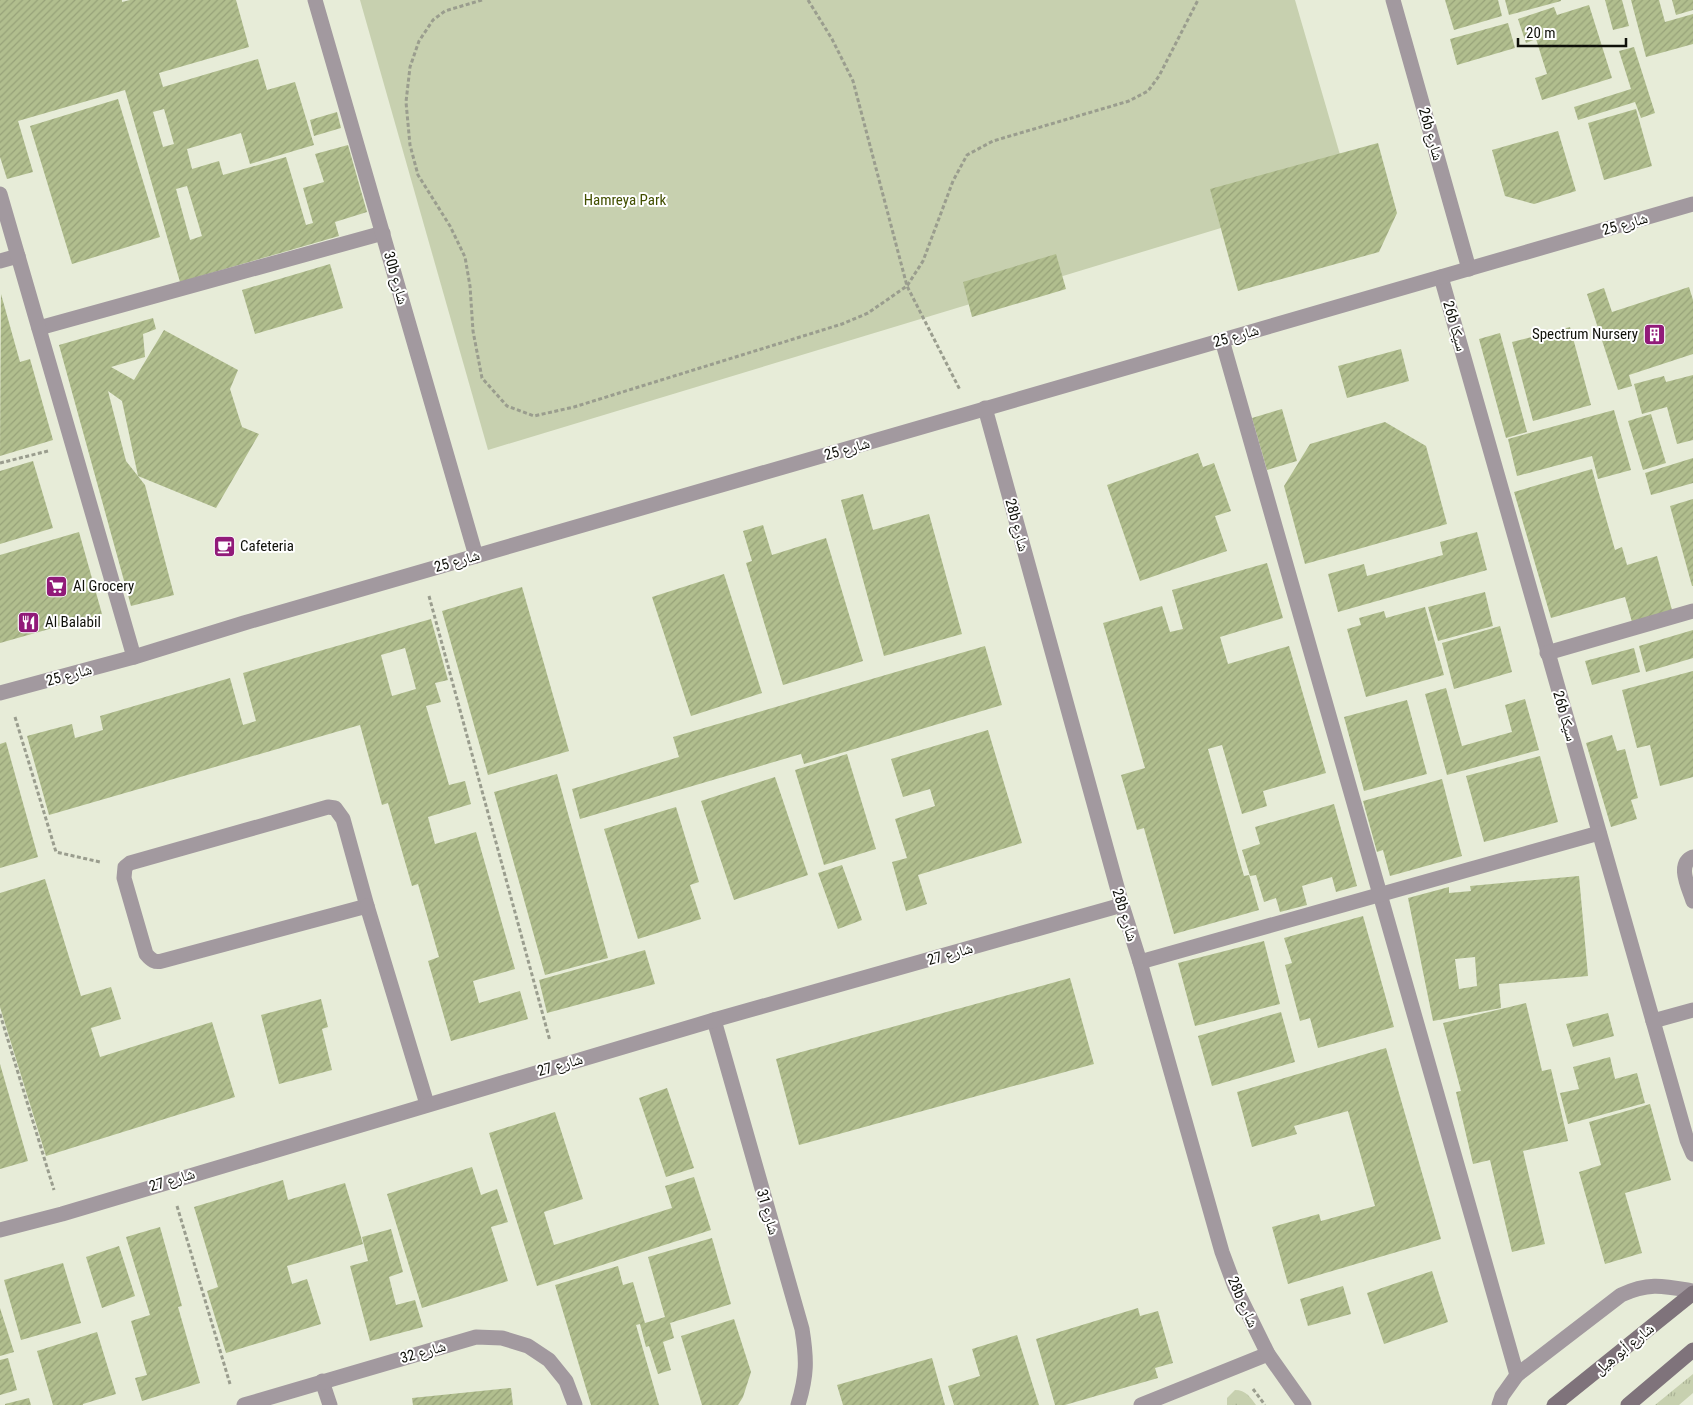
<svg xmlns="http://www.w3.org/2000/svg" width="1693" height="1405" viewBox="0 0 1693 1405" font-family="'Roboto Condensed','Noto Naskh Arabic',sans-serif">
	<style>
		.grass { fill: url(#grass-tufts) }
		.park { fill: #c7d0af }
		.building { fill: url(#building-hatch); fill-rule: evenodd }
		.lines { fill: none; stroke-linecap: round; stroke-linejoin: round }
		.path { stroke: #9a9d8e; stroke-width: 3; stroke-dasharray: 4 2.5; stroke-linecap: butt }
		.lane { stroke: #a2999f; stroke-width: 15 }
		.street { stroke: #a2999f; stroke-width: 15 }
		.secondary { stroke: #7f737b; stroke-width: 15 }
		.labels { text-anchor: middle; stroke-width: 4; stroke-linejoin: round; paint-order: stroke }
		.street-label { font-size: 15px; fill: #0f1009; stroke: #fff }
		.park-label { font-size: 15px; fill: #424f00; stroke: #fff }
		.poi-label { font-size: 15px; fill: #0f1009; stroke: #fff; text-anchor: start }
	</style>
	<defs>
		<pattern id="grass-tufts" width="24" height="20" patternUnits="userSpaceOnUse" patternTransform="scale(1.25)"><rect width="24" height="20" fill="#c7d0af"/><path d="M3 7l-1-3M5 7V3M7 7l1-3M15 17l-1-3M17 17v-4M19 17l1-3" fill="none" stroke="#aab295"/></pattern>
		<pattern id="building-hatch" width="6" height="6" patternUnits="userSpaceOnUse" patternTransform="scale(1.25)"><rect width="6" height="6" fill="#b1be8e"/><path d="M-1 1l2-2M0 6l6-6M5 7l2-2" fill="none" stroke="#97a279"/></pattern>
	</defs>
	<rect width="100%" height="100%" fill="#e7ecd8"/>
	<g class="grass">
		<path d="M 1693,1374 L 1693,1393 L 1679,1405 L 1655,1405 Z"/>
		<path d="M 1235,1390 C 1246,1390 1250,1397 1256,1405 L 1227,1405 L 1227,1398 Z"/>
	</g>
	<path class="park" d="M 360,0 L 1295,0 L 1350,189 L 488,450 Z"/>
	<g class="building">
		<path d="M 0,0 L 122,0 L 122,2 L 130,0 L 236,0 L 249,47 L 159,73 L 163,87 L 258,59 L 267,90 L 295,82 L 314,145 L 250,164 L 241,133 L 187,149 L 192,169 L 219,161 L 223,175 L 286,157 L 306,225 L 313,223 L 303,188 L 324,182 L 315,154 L 348,145 L 367,212 L 335,222 L 339,236 L 180,282 L 125,90 L 18,121 L 33,172 L 7,179 L 0,157 ZM 164,109 L 174,144 L 163,147 L 153,112 ZM 187,186 L 202,236 L 190,240 L 176,189 Z"/>
		<path d="M 1445,0 L 1498,0 L 1502,16 L 1454,30 Z"/>
		<path d="M 1505,0 L 1561,0 L 1561,1 L 1509,15 Z"/>
		<path d="M 1605,0 L 1622,0 L 1629,26 L 1613,30 Z"/>
		<path d="M 1631,0 L 1659,0 L 1665,22 L 1693,14 L 1693,44 L 1646,57 Z"/>
		<path d="M 1672,0 L 1693,0 L 1693,10 L 1676,15 Z"/>
		<path d="M 1589,5 L 1612,78 L 1542,100 L 1535,78 L 1547,74 L 1536,39 L 1526,43 L 1518,19 L 1554,7 L 1557,15 Z"/>
		<path d="M 1508,23 L 1515,48 L 1457,65 L 1450,39 Z"/>
		<path d="M 1634,47 L 1655,113 L 1641,118 L 1635,102 L 1578,120 L 1574,107 L 1631,89 L 1619,51 Z"/>
		<path d="M 118,99 L 160,237 L 72,264 L 30,126 Z"/>
		<path d="M 1636,109 L 1652,166 L 1604,180 L 1588,123 Z"/>
		<path d="M 337,112 L 341,128 L 314,136 L 310,120 Z"/>
		<path d="M 1558,131 L 1576,191 L 1534,204 L 1505,196 L 1492,150 Z"/>
		<path d="M 1378,143 L 1397,213 L 1379,252 L 1238,291 L 1210,189 Z"/>
		<path d="M 1056,254 L 1066,289 L 972,317 L 963,282 Z"/>
		<path d="M 330,264 L 343,308 L 255,334 L 242,290 Z"/>
		<path d="M 1689,287 L 1693,300 L 1693,354 L 1629,375 L 1632,386 L 1618,390 L 1587,294 L 1604,288 L 1612,312 Z"/>
		<path d="M 1,294 L 20,362 L 30,359 L 53,440 L 0,456 Z"/>
		<path d="M 153,318 L 156,329 L 143,334 L 145,357 L 111,367 L 134,380 L 164,330 L 238,370 L 230,389 L 242,427 L 259,434 L 216,508 L 138,476 L 122,401 L 108,391 L 126,461 L 145,485 L 174,595 L 131,606 L 59,345 Z"/>
		<path d="M 1570,327 L 1591,405 L 1533,421 L 1512,342 Z"/>
		<path d="M 1500,333 L 1527,432 L 1506,438 L 1479,339 Z"/>
		<path d="M 1401,349 L 1409,381 L 1347,398 L 1338,366 Z"/>
		<path d="M 1693,375 L 1693,440 L 1677,444 L 1667,407 L 1642,414 L 1634,384 L 1664,376 L 1666,382 Z"/>
		<path d="M 1282,409 L 1297,461 L 1267,470 L 1252,418 Z"/>
		<path d="M 1614,410 L 1631,470 L 1598,479 L 1592,456 L 1517,476 L 1508,439 Z"/>
		<path d="M 1651,414 L 1666,463 L 1643,470 L 1628,421 Z"/>
		<path d="M 1385,422 L 1426,446 L 1447,524 L 1305,564 L 1284,486 L 1310,444 Z"/>
		<path d="M 1198,453 L 1203,467 L 1214,463 L 1231,511 L 1215,516 L 1227,551 L 1140,581 L 1107,485 Z"/>
		<path d="M 1693,458 L 1693,483 L 1651,495 L 1645,473 Z"/>
		<path d="M 33,461 L 53,528 L 0,544 L 0,471 Z"/>
		<path d="M 1592,469 L 1615,550 L 1622,547 L 1627,565 L 1657,556 L 1672,610 L 1632,622 L 1625,597 L 1551,618 L 1514,492 Z"/>
		<path d="M 863,494 L 873,530 L 929,514 L 962,634 L 884,656 L 841,500 Z"/>
		<path d="M 1693,499 L 1693,586 L 1692,586 L 1670,506 Z"/>
		<path d="M 763,525 L 772,555 L 826,538 L 863,661 L 783,685 L 746,563 L 752,561 L 743,531 Z"/>
		<path d="M 79,532 L 102,614 L 0,643 L 0,555 Z"/>
		<path d="M 1477,532 L 1487,570 L 1338,612 L 1328,574 L 1364,564 L 1367,576 L 1443,555 L 1440,542 Z"/>
		<path d="M 1267,563 L 1283,618 L 1220,637 L 1228,664 L 1289,646 L 1326,773 L 1263,791 L 1267,806 L 1242,814 L 1222,745 L 1208,749 L 1244,876 L 1249,875 L 1259,910 L 1174,934 L 1145,832 L 1144,828 L 1137,830 L 1121,775 L 1145,768 L 1103,623 L 1162,606 L 1170,632 L 1183,629 L 1172,590 Z"/>
		<path d="M 724,574 L 762,693 L 691,716 L 652,597 Z"/>
		<path d="M 522,587 L 569,751 L 488,775 L 442,611 Z"/>
		<path d="M 1485,592 L 1493,626 L 1438,641 L 1428,607 Z"/>
		<path d="M 1425,607 L 1444,675 L 1366,697 L 1347,629 L 1361,625 L 1359,618 L 1384,611 L 1386,618 Z"/>
		<path d="M 431,619 L 448,680 L 435,683 L 441,702 L 426,706 L 449,785 L 465,781 L 471,804 L 428,817 L 435,844 L 476,832 L 515,969 L 473,981 L 479,1003 L 520,991 L 528,1019 L 451,1041 L 428,961 L 439,957 L 418,884 L 412,886 L 388,803 L 382,805 L 360,725 L 49,815 L 27,736 L 72,724 L 75,738 L 103,730 L 100,716 L 230,678 L 243,725 L 256,721 L 243,673 ZM 405,648 L 416,689 L 392,696 L 381,655 Z"/>
		<path d="M 1500,626 L 1512,672 L 1454,689 L 1442,643 Z"/>
		<path d="M 1693,630 L 1693,658 L 1646,672 L 1639,646 Z"/>
		<path d="M 985,646 L 1002,705 L 804,764 L 801,754 L 580,819 L 572,789 L 679,757 L 673,737 Z"/>
		<path d="M 1634,648 L 1640,672 L 1592,685 L 1585,661 Z"/>
		<path d="M 1693,671 L 1693,777 L 1660,786 L 1650,745 L 1637,748 L 1622,690 Z"/>
		<path d="M 1446,688 L 1462,746 L 1512,732 L 1505,705 L 1525,699 L 1539,750 L 1447,775 L 1425,694 Z"/>
		<path d="M 1407,700 L 1427,774 L 1364,791 L 1344,717 Z"/>
		<path d="M 988,730 L 1022,843 L 918,875 L 927,904 L 906,911 L 892,862 L 907,858 L 895,819 L 935,806 L 930,789 L 903,797 L 891,759 Z"/>
		<path d="M 1612,735 L 1617,751 L 1625,749 L 1638,798 L 1631,800 L 1637,819 L 1611,827 L 1586,743 Z"/>
		<path d="M 6,742 L 38,857 L 0,868 L 0,744 Z"/>
		<path d="M 847,754 L 876,849 L 824,865 L 795,770 Z"/>
		<path d="M 1540,756 L 1558,822 L 1484,842 L 1466,776 Z"/>
		<path d="M 557,774 L 608,958 L 545,975 L 494,792 Z"/>
		<path d="M 775,777 L 808,875 L 734,900 L 701,801 Z"/>
		<path d="M 1442,779 L 1462,856 L 1390,876 L 1383,850 L 1377,852 L 1363,801 Z"/>
		<path d="M 1334,804 L 1357,886 L 1336,892 L 1332,877 L 1302,886 L 1307,905 L 1280,912 L 1276,898 L 1264,902 L 1256,875 L 1250,876 L 1242,850 L 1260,844 L 1255,827 Z"/>
		<path d="M 676,807 L 699,882 L 690,885 L 701,919 L 638,939 L 604,829 Z"/>
		<path d="M 842,865 L 862,920 L 838,929 L 818,873 Z"/>
		<path d="M 1579,876 L 1588,976 L 1499,984 L 1501,1008 L 1433,1021 L 1408,898 L 1449,887 L 1449,893 L 1471,891 L 1470,886 ZM 1475,957 L 1477,986 L 1459,989 L 1455,959 Z"/>
		<path d="M 45,879 L 81,996 L 111,987 L 121,1019 L 91,1028 L 100,1057 L 212,1022 L 235,1097 L 46,1156 L 0,1007 L 0,893 Z"/>
		<path d="M 1363,916 L 1394,1027 L 1318,1048 L 1310,1018 L 1300,1021 L 1285,965 L 1292,963 L 1284,938 Z"/>
		<path d="M 1264,941 L 1280,1004 L 1195,1026 L 1178,963 Z"/>
		<path d="M 645,950 L 655,984 L 547,1013 L 539,980 Z"/>
		<path d="M 1070,978 L 1094,1064 L 799,1145 L 776,1059 Z"/>
		<path d="M 321,999 L 328,1027 L 322,1029 L 332,1070 L 279,1084 L 261,1015 Z"/>
		<path d="M 1526,1003 L 1542,1071 L 1551,1069 L 1568,1141 L 1523,1151 L 1545,1244 L 1512,1252 L 1490,1160 L 1473,1164 L 1456,1092 L 1461,1091 L 1443,1023 Z"/>
		<path d="M 1281,1012 L 1295,1062 L 1212,1086 L 1198,1036 Z"/>
		<path d="M 1608,1013 L 1614,1036 L 1573,1047 L 1566,1024 Z"/>
		<path d="M 1386,1048 L 1441,1239 L 1288,1284 L 1272,1227 L 1319,1214 L 1321,1221 L 1375,1206 L 1348,1111 L 1294,1126 L 1297,1134 L 1252,1147 L 1237,1092 Z"/>
		<path d="M 1610,1057 L 1615,1079 L 1637,1073 L 1645,1103 L 1568,1124 L 1560,1093 L 1579,1089 L 1573,1067 Z"/>
		<path d="M 0,1064 L 28,1161 L 0,1169 Z"/>
		<path d="M 667,1088 L 694,1168 L 666,1177 L 639,1098 Z"/>
		<path d="M 1650,1104 L 1671,1180 L 1625,1193 L 1642,1253 L 1605,1264 L 1579,1172 L 1601,1165 L 1589,1122 Z"/>
		<path d="M 555,1112 L 583,1199 L 544,1212 L 554,1245 L 672,1208 L 665,1186 L 694,1177 L 711,1230 L 537,1286 L 489,1133 Z"/>
		<path d="M 472,1167 L 481,1195 L 497,1189 L 508,1222 L 491,1227 L 508,1281 L 422,1308 L 387,1194 Z"/>
		<path d="M 283,1180 L 288,1200 L 345,1183 L 363,1244 L 287,1266 L 292,1284 L 307,1279 L 321,1324 L 226,1353 L 207,1291 L 218,1287 L 194,1207 Z"/>
		<path d="M 160,1227 L 182,1306 L 178,1307 L 200,1383 L 142,1401 L 135,1378 L 147,1375 L 131,1321 L 150,1315 L 126,1237 Z"/>
		<path d="M 391,1229 L 403,1272 L 389,1277 L 396,1305 L 415,1300 L 423,1327 L 370,1341 L 350,1266 L 368,1261 L 362,1237 Z"/>
		<path d="M 712,1238 L 731,1304 L 670,1323 L 674,1338 L 663,1342 L 671,1370 L 658,1374 L 649,1346 L 646,1347 L 640,1324 L 636,1325 L 659,1405 L 591,1405 L 555,1285 L 618,1266 L 623,1285 L 633,1282 L 645,1323 L 665,1317 L 648,1257 Z"/>
		<path d="M 119,1246 L 135,1296 L 102,1308 L 86,1257 Z"/>
		<path d="M 63,1263 L 81,1323 L 21,1340 L 4,1280 Z"/>
		<path d="M 1432,1271 L 1448,1322 L 1384,1344 L 1367,1293 Z"/>
		<path d="M 1343,1286 L 1351,1314 L 1308,1326 L 1300,1299 Z"/>
		<path d="M 0,1308 L 14,1352 L 0,1356 Z"/>
		<path d="M 1138,1308 L 1140,1316 L 1158,1311 L 1173,1363 L 1155,1368 L 1158,1378 L 1065,1405 L 1055,1405 L 1036,1339 Z"/>
		<path d="M 734,1319 L 751,1372 L 743,1397 L 738,1405 L 702,1405 L 681,1336 Z"/>
		<path d="M 97,1332 L 116,1394 L 83,1404 L 83,1405 L 53,1405 L 37,1351 Z"/>
		<path d="M 1017,1335 L 1039,1405 L 954,1405 L 948,1386 L 980,1376 L 972,1349 Z"/>
		<path d="M 8,1358 L 17,1390 L 0,1395 L 0,1360 Z"/>
		<path d="M 932,1358 L 945,1405 L 843,1405 L 837,1385 Z"/>
		<path d="M 511,1388 L 513,1405 L 413,1405 L 412,1398 Z"/>
		<path d="M 29,1398 L 31,1405 L 5,1405 L 5,1404 Z"/>
	</g>
	<g class="lines">
		<g class="path">
			<path d="M 482,0 L 445,11 L 433,20 L 419,41 L 410,67 L 406,102 L 410,145 L 418,175 L 450,226 L 465,257 L 470,286 L 473,331 L 482,378 L 507,406 L 534,416 L 574,407 L 842,324 L 868,313 L 907,286 L 923,261 L 953,181 L 967,155 L 993,141 L 1129,101 L 1148,91 L 1159,76 L 1198,0"/>
			<path d="M 808,0 L 832,39 L 853,81 L 907,286 L 960,390"/>
			<path d="M 0,463 L 48,451"/>
			<path d="M 429,596 L 550,1041"/>
			<path d="M 15,717 L 56,852 L 100,862"/>
			<path d="M 0,1014 L 54,1190"/>
			<path d="M 177,1206 L 230,1384"/>
			<path d="M 1253,1389 L 1265,1405"/>
		</g>
		<g class="lane">
			<path d="M 0,261 L 18,256"/>
			<path d="M 39,328 L 383,233"/>
			<path d="M 328,807 L 335,808 L 343,819 L 367,906 L 162,961 C 155,963 151,960 146,954 L 124,878 L 125,867 L 130,863 Z"/>
			<path d="M 1693,857 C 1676,864 1689,888 1693,901"/>
			<path d="M 367,906 L 427,1104"/>
			<path d="M 1653,1021 L 1693,1010"/>
			<path d="M 322,1381 L 330,1405"/>
			<path d="M 1141,1405 L 1268,1354"/>
			<path d="M 1499,1405 L 1502,1396 L 1517,1375 L 1621,1295 C 1649,1282 1664,1286 1693,1291"/>
		</g>
		<g class="street">
			<path d="M 315,0 L 476,556"/>
			<path d="M 1393,0 L 1469,269"/>
			<path d="M 0,194 L 134,657"/>
			<path d="M 1441,277 L 1653,1021 L 1687,1140 L 1693,1154"/>
			<path d="M 1222,340 L 1517,1375"/>
			<path d="M 985,408 L 1122,905 L 1140,962 L 1222,1252 L 1235,1287 L 1268,1354 L 1304,1405"/>
			<path d="M 1547,653 L 1693,611"/>
			<path d="M 0,693 L 134,657 L 244,623 L 1693,204"/>
			<path d="M 1140,962 L 1599,833"/>
			<path d="M 714,1020 L 802,1329 C 807,1360 807,1375 798,1405"/>
			<path d="M 0,1230 L 62,1214 L 714,1020 L 1122,905"/>
			<path d="M 244,1405 L 476,1337 L 502,1338 L 528,1346 L 549,1360 L 566,1381 L 575,1405"/>
		</g>
		<g class="secondary">
			<path d="M 1554,1405 L 1693,1293"/>
			<path d="M 1628,1405 L 1693,1350"/>
		</g>
	</g>
	<defs>
		<symbol id="building-square" viewBox="-11 -11 22 22"><rect x="-9" y="-9" width="18" height="18" rx="4" fill="#911a79" stroke="#fff"/><path d="M-4-6H4V6H1V3H-1V6H-4ZM-2.5-4.3h1.7v1.8h-1.7ZM.8-4.3h1.7v1.8H.8ZM-2.5-1h1.7V.8h-1.7ZM.8-1h1.7V.8H.8Z" fill="#fff"/></symbol>
		<symbol id="cafe-square" viewBox="-11 -11 22 22"><rect x="-9" y="-9" width="18" height="18" rx="4" fill="#911a79" stroke="#fff"/><path d="M-5.5-4.5H6V0H3Q3 3.5 0 3.5H-2.5Q-5.5 3.5-5.5 0ZM3-3.2v2h1.7v-2ZM-6 4.5H4V6H-6Z" fill="#fff"/></symbol>
		<symbol id="supermarket-square" viewBox="-11 -11 22 22"><rect x="-9" y="-9" width="18" height="18" rx="4" fill="#911a79" stroke="#fff"/><path d="M-6-5.5h2.5l.6 2H6L4.5 2H-2.5L-4.4-4H-6ZM-1.5 3.2a1.3 1.3 0 1 0 .1 0ZM3 3.2a1.3 1.3 0 1 0 .1 0Z" fill="#fff"/></symbol>
		<symbol id="restaurant-square" viewBox="-11 -11 22 22"><rect x="-9" y="-9" width="18" height="18" rx="4" fill="#911a79" stroke="#fff"/><path d="M-5-6h1v4h1v-4h1v4h1v-4h1v5L-1.5 .5V6h-2V.5L-5-1ZM5-6V6H3V1.5H1.5Q1.5-4 5-6Z" fill="#fff"/></symbol>
	</defs>
	<g fill-rule="evenodd">
		<use href="#building-square" x="1642" y="322" width="25" height="25"/>
		<use href="#cafe-square" x="212" y="534" width="25" height="25"/>
		<use href="#supermarket-square" x="44" y="574" width="25" height="25"/>
		<use href="#restaurant-square" x="16" y="610" width="25" height="25"/>
	</g>
	<g class="labels">
		<g class="street-label">
			<text transform="translate(1431 134) rotate(74)" y="5">26b شارع</text>
			<text transform="translate(1625 224) rotate(-16)" y="5">شارع 25</text>
			<text transform="translate(396 278) rotate(74)" y="5">30b شارع</text>
			<text transform="translate(1455 326) rotate(74)" y="5">26b سيكا</text>
			<text transform="translate(1236 336) rotate(-16)" y="5">شارع 25</text>
			<text transform="translate(847 449) rotate(-16)" y="5">شارع 25</text>
			<text transform="translate(1017 525) rotate(75)" y="5">28b شارع</text>
			<text transform="translate(457 561) rotate(-16)" y="5">شارع 25</text>
			<text transform="translate(69 675) rotate(-15)" y="5">شارع 25</text>
			<text transform="translate(1565 716) rotate(74)" y="5">26b سيكا</text>
			<text transform="translate(1125 915) rotate(73)" y="5">28b شارع</text>
			<text transform="translate(950 954) rotate(-16)" y="5">شارع 27</text>
			<text transform="translate(560 1065) rotate(-16)" y="5">شارع 27</text>
			<text transform="translate(172 1180) rotate(-17)" y="5">شارع 27</text>
			<text transform="translate(768 1212) rotate(74)" y="5">شارع 31</text>
			<text transform="translate(1243 1302) rotate(66)" y="5">28b شارع</text>
			<text transform="translate(1624 1349) rotate(-39)" y="5">شارع أبو هيل</text>
			<text transform="translate(423 1352) rotate(-16)" y="5">شارع 32</text>
		</g>
		<g class="park-label">
			<text x="625" y="205">Hamreya Park</text>
		</g>
		<g class="poi-label">
			<text x="1638" y="339" text-anchor="end">Spectrum Nursery</text>
			<text x="240" y="551">Cafeteria</text>
			<text x="73" y="591">Al Grocery</text>
			<text x="45" y="627">Al Balabil</text>
		</g>
	</g>
	<path d="M1518 38v8h108v-8" fill="none" stroke="#0f1009" stroke-width="2.5"/>
	<text x="1526" y="38" font-size="15" fill="#0f1009" stroke="#ffffff" stroke-width="4" paint-order="stroke">20 m</text>
</svg>
